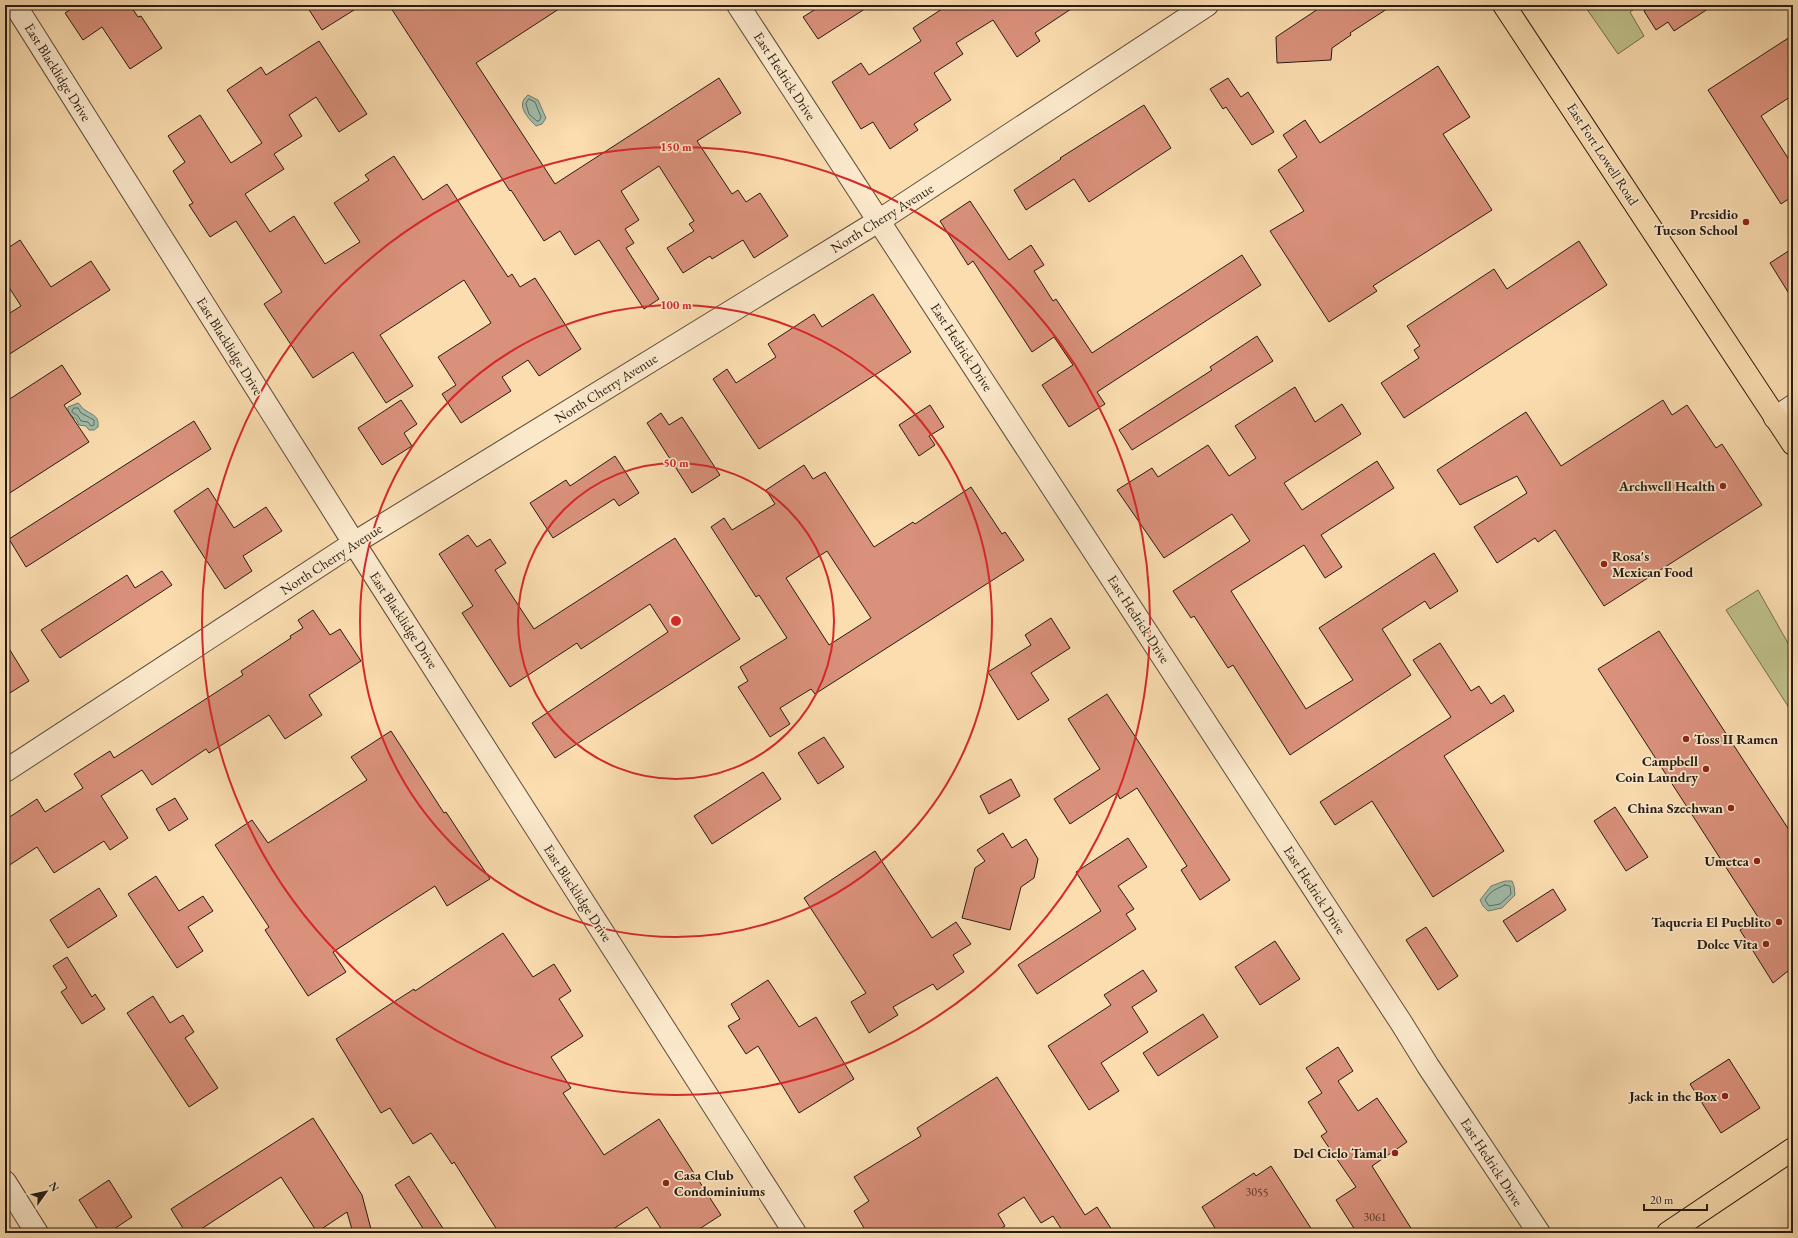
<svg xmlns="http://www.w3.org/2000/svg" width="1798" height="1238" viewBox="0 0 1798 1238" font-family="'EB Garamond',serif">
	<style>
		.green { fill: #bfc18b; stroke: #736e4e }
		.water { fill: #9fbcab; stroke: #6f7c6d }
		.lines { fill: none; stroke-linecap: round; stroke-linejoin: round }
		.shore { stroke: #636c5e; stroke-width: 1 }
		.building { fill: #da917c; stroke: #271b11; fill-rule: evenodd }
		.minor-casing { stroke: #5c4c39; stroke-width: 24 }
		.major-casing { stroke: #271b11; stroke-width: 24 }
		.minor { stroke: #fce9cc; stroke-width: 22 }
		.major { stroke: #fbddb0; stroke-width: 22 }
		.ring { fill: none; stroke: #d62828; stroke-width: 2 }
		.poi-dot { fill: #8f2418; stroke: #fce9cc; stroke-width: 1.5 }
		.labels { text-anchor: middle; stroke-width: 3.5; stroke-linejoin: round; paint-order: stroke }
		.number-label { font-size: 12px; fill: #54382c }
		.street-label { font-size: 14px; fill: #271b11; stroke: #fce9cc }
		.poi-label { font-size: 14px; font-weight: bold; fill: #271b11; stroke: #fce9cc; text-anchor: end }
		.centre { fill: #d62828; stroke: #fce9cc; stroke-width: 2 }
		.ring-label { font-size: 12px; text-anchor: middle; font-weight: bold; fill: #d62828; stroke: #fce9cc; stroke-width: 3.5; stroke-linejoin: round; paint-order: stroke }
	</style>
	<rect width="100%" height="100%" fill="#fbddb0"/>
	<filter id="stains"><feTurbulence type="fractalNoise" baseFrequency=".005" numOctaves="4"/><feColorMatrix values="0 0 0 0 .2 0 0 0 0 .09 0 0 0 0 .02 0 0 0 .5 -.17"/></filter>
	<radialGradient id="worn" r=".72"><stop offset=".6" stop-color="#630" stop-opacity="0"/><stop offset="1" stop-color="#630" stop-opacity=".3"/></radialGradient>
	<g class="green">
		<path d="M 1584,5 L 1640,5 L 1630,12 L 1644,36 L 1618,54 Z"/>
		<path d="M 1758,590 L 1793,652 L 1793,714 L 1726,610 Z"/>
	</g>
	<g class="water">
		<path d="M 528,95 L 538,100 L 546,118 L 542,124 L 536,126 C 528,118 515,105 528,95 Z"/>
		<path d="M 78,403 C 81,405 82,409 85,410 C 94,416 99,416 98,427 L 94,430 L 89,430 L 86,426 L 79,425 L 76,419 L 68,414 L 68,407 Z"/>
		<path d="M 1505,881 L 1512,881 L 1514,886 L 1515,895 L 1502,908 L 1488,911 L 1483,906 L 1480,900 L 1491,886 Z"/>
	</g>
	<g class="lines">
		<g class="shore">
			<path d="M 529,99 L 535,102 L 541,117 L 539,121 L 537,121 L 529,114 L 526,104 Z"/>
			<path d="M 74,408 L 78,408 L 81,413 L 94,420 L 94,425 L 91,426 L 88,422 L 81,421 L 78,416 L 72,412 Z"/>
			<path d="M 1505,885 L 1510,886 L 1511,894 L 1500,904 L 1489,906 L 1485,900 C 1490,891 1496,889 1505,885 Z"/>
		</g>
	</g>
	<g class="building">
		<path d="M 77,5 L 130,5 L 138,17 L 141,16 L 162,48 L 130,69 L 102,27 L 83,40 L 65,13 Z"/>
		<path d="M 306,5 L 362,5 L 322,30 Z"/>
		<path d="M 389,5 L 565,5 L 476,63 L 555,184 L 719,78 L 741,113 L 697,141 L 732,194 L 738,190 L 746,202 L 760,193 L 788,236 L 754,258 L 743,240 L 712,259 L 710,256 L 683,273 L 667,248 L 694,231 L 689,224 L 694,221 L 659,166 L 621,191 L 639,220 L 625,229 L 634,243 L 626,248 L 659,299 L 644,309 L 599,240 L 575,255 L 560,231 L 544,241 L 511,190 L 510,191 Z"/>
		<path d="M 822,5 L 871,5 L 818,39 L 803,17 Z"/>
		<path d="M 948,5 L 1077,5 L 1035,33 L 1040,41 L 1017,57 L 993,20 L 956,43 L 963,54 L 934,73 L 951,100 L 914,124 L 918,130 L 890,149 L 873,122 L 861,129 L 832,82 L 861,63 L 869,75 L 921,41 L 913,28 Z"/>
		<path d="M 1324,5 L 1393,5 L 1350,33 L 1351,35 L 1332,48 L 1331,60 L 1277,63 L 1276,37 Z"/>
		<path d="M 1654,5 L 1714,5 L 1674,31 L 1668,22 L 1656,30 L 1644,11 Z"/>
		<path d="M 1793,35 L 1793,95 L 1761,116 L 1793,166 L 1793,196 L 1781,204 L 1708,90 Z"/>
		<path d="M 319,41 L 367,114 L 339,132 L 316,97 L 289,115 L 302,136 L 274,154 L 284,169 L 245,194 L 270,232 L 294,216 L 325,264 L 360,242 L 334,203 L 369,180 L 365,175 L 394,156 L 423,200 L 447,184 L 508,277 L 512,274 L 520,287 L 535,278 L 581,349 L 539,376 L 528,360 L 502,377 L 511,391 L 461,423 L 442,394 L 456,385 L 438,357 L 491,323 L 464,280 L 380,335 L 413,386 L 386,403 L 353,352 L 313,378 L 264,304 L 282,292 L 236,221 L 210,237 L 189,205 L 193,203 L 173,171 L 185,162 L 168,136 L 200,115 L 231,163 L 262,143 L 227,90 L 261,67 L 266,75 Z"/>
		<path d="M 1438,66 L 1470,117 L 1443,134 L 1492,210 L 1373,286 L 1377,291 L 1329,322 L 1270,231 L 1304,211 L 1278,170 L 1297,157 L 1283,135 L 1305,120 L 1320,143 Z"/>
		<path d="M 1228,78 L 1241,97 L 1248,92 L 1274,132 L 1252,145 L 1226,107 L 1223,109 L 1210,89 Z"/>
		<path d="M 1144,105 L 1171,148 L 1089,202 L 1074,179 L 1026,210 L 1014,190 L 1061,159 L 1060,158 Z"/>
		<path d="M 970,201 L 1009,260 L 1031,245 L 1044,265 L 1034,271 L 1053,301 L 1056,299 L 1092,353 L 1242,255 L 1261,285 L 1097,392 L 1105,404 L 1069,427 L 1042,385 L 1073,365 L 1054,337 L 1032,352 L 973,261 L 968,265 L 940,221 Z"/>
		<path d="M 20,240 L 51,287 L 91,261 L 110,290 L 5,357 L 5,316 L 21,306 L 5,281 L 5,250 Z"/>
		<path d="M 1579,241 L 1607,285 L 1404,418 L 1381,383 L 1419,358 L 1414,350 L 1420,346 L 1407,326 L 1494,269 L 1507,289 Z"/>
		<path d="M 1793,248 L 1793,300 L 1770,263 Z"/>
		<path d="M 873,294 L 911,352 L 759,449 L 713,379 L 727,369 L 736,383 L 776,357 L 768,344 L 814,314 L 822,327 Z"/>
		<path d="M 1257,336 L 1273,361 L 1132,450 L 1119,430 L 1212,370 L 1210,367 Z"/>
		<path d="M 62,365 L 81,394 L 64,405 L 89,442 L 5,496 L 5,402 Z"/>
		<path d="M 1295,387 L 1315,422 L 1342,404 L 1361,434 L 1284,483 L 1302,510 L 1377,461 L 1394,488 L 1321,535 L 1342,567 L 1325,578 L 1304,545 L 1231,591 L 1306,709 L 1353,680 L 1319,628 L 1434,553 L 1458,591 L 1430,609 L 1425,601 L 1382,629 L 1411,675 L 1290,755 L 1233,665 L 1228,668 L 1194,616 L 1191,618 L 1173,591 L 1250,541 L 1232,514 L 1164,558 L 1117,490 L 1152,468 L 1158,477 L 1208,445 L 1229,476 L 1256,458 L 1235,426 Z"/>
		<path d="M 401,400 L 417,424 L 404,433 L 412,446 L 382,465 L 358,428 Z"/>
		<path d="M 1663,400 L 1672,415 L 1687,405 L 1716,448 L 1722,444 L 1762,505 L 1604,606 L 1555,530 L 1538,542 L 1535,538 L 1497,563 L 1474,527 L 1527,493 L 1517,476 L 1460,505 L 1437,470 L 1526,412 L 1561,466 Z"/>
		<path d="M 930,405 L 944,427 L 929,436 L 935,445 L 919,456 L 899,425 Z"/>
		<path d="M 661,413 L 669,425 L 682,417 L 720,475 L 692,493 L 647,423 Z"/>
		<path d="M 194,421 L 211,449 L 26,567 L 9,539 Z"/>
		<path d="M 615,456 L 639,493 L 619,506 L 614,499 L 553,538 L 530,503 L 566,480 L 570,486 Z"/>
		<path d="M 804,465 L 813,479 L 825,472 L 874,547 L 913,522 L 915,524 L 971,487 L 1002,534 L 1005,532 L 1024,560 L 815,694 L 811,689 L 780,708 L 790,724 L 770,737 L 738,687 L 748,681 L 740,667 L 787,638 L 759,595 L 756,597 L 711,527 L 724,518 L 732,530 L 775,504 L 766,490 ZM 827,551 L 871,618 L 829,645 L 786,578 Z"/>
		<path d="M 208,488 L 234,528 L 266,507 L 282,531 L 243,556 L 252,571 L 225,589 L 174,511 Z"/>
		<path d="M 468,535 L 477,547 L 490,539 L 506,563 L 495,570 L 534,629 L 675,538 L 740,639 L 555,758 L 532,723 L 668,632 L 650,604 L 581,649 L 577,643 L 510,687 L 462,613 L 473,606 L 439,554 Z"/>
		<path d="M 162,571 L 172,585 L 60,658 L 41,630 L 127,575 L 135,588 Z"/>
		<path d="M 313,610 L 330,635 L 340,629 L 361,661 L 309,695 L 322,715 L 285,739 L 269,715 L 209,753 L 206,749 L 152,785 L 142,770 L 101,796 L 128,838 L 110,850 L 104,841 L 54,873 L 37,847 L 5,868 L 5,820 L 37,799 L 45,812 L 83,788 L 74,774 L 110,751 L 114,758 L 243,675 L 241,671 L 291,638 L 290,636 L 303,628 L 298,620 Z"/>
		<path d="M 1051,618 L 1070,648 L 1031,673 L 1049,700 L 1018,720 L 988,672 L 1031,645 L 1025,635 Z"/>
		<path d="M 1659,631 L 1793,836 L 1793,967 L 1773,983 L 1740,930 L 1758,917 L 1598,669 Z"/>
		<path d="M 5,642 L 29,681 L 5,696 Z"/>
		<path d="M 1440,643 L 1471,691 L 1479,686 L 1491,704 L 1504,695 L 1514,711 L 1444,756 L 1504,851 L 1433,897 L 1372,801 L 1335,825 L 1320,802 L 1451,717 L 1413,660 Z"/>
		<path d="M 1107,694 L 1230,880 L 1200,900 L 1181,870 L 1187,866 L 1137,788 L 1120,799 L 1117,793 L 1070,824 L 1054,799 L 1100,769 L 1068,719 Z"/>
		<path d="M 391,731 L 444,813 L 446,812 L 490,879 L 447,906 L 435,886 L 333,952 L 346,972 L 308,996 L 265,930 L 269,927 L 215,845 L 252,820 L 268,843 L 367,780 L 351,757 Z"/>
		<path d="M 824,737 L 844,767 L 818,784 L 798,753 Z"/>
		<path d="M 763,772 L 781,799 L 712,844 L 694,816 Z"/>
		<path d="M 1011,779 L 1020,796 L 989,814 L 980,796 Z"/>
		<path d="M 175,798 L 188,819 L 169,831 L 156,809 Z"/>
		<path d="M 1615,807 L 1648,857 L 1626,871 L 1594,821 Z"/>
		<path d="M 1003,833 L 1012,848 L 1026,839 L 1038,859 L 1034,878 L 1021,887 L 1010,930 L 962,918 L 975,868 L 985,861 L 977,850 Z"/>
		<path d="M 1128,838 L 1147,867 L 1118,886 L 1134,909 L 1126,914 L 1136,929 L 1037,994 L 1018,965 L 1101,911 L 1076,872 Z"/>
		<path d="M 875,851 L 932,938 L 956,922 L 971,944 L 953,955 L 964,972 L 937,990 L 933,984 L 893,1007 L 898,1015 L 869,1033 L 851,1002 L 866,993 L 804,898 Z"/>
		<path d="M 156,876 L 179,911 L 203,896 L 213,911 L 188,927 L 203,951 L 177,968 L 128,894 Z"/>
		<path d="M 99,888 L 117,916 L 68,948 L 50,920 Z"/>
		<path d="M 1553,889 L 1566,910 L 1517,942 L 1503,921 Z"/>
		<path d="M 1426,927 L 1458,976 L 1438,990 L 1406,940 Z"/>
		<path d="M 503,933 L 533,977 L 554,964 L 571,991 L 559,999 L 583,1036 L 551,1057 L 571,1088 L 563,1093 L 604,1155 L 659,1119 L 721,1215 L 693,1233 L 664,1233 L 647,1207 L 607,1233 L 499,1233 L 454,1162 L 452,1164 L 431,1133 L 413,1144 L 390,1108 L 381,1113 L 336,1039 L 414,989 L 415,991 Z"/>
		<path d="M 1275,941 L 1300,979 L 1260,1005 L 1235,967 Z"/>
		<path d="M 67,957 L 92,997 L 95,994 L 105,1009 L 82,1024 L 61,992 L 67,988 L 53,966 Z"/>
		<path d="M 1143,970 L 1157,991 L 1132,1007 L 1148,1032 L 1101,1063 L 1119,1091 L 1089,1110 L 1048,1046 L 1111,1005 L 1104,995 Z"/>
		<path d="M 768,980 L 799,1027 L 816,1017 L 854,1079 L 799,1113 L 758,1046 L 746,1054 L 728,1026 L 740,1019 L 731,1004 Z"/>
		<path d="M 153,996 L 170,1023 L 183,1015 L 194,1032 L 185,1038 L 218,1088 L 189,1107 L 127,1013 Z"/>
		<path d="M 1203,1014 L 1218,1037 L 1158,1076 L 1143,1053 Z"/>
		<path d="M 1338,1047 L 1353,1071 L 1338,1081 L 1358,1111 L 1377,1098 L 1407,1142 L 1372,1166 L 1414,1233 L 1357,1233 L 1336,1200 L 1356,1187 L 1321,1136 L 1327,1132 L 1308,1102 L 1322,1093 L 1306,1068 Z"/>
		<path d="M 1729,1059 L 1760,1108 L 1721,1133 L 1690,1084 Z"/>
		<path d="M 997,1077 L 1085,1215 L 1097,1207 L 1114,1233 L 1057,1233 L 1062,1230 L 1053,1216 L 1041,1223 L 1024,1197 L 998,1214 L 1005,1226 L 994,1233 L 867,1233 L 854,1211 L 869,1201 L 854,1177 L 921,1136 L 917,1128 Z"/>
		<path d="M 313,1118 L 362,1195 L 372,1233 L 353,1233 L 347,1212 L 317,1232 L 281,1177 L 195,1233 L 186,1233 L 171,1209 Z"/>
		<path d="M 1271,1166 L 1314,1233 L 1218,1233 L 1202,1207 L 1254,1173 L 1256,1176 Z"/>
		<path d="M 409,1176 L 446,1233 L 426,1233 L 395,1185 Z"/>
		<path d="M 109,1180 L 132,1217 L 108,1233 L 100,1233 L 79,1200 Z"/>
	</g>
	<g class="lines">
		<defs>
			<g id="minor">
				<path d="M 15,5 L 354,543 L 795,1233"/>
				<path d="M 738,5 L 1402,1024 L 1428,1066 L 1539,1233"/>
				<path d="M 1775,418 L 1793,406"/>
				<path d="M 5,771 L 354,543 L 880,220 L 1207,5"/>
				<path d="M 5,1182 L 37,1233"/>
			</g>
			<g id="major">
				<path d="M 1504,5 L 1793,444"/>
				<path d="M 1668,1233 L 1793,1149"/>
			</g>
		</defs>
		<use href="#minor" class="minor-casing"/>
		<use href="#major" class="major-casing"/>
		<use href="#minor" class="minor"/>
		<use href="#major" class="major"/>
	</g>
	<g class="ring">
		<circle cx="676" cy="621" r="158"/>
		<circle cx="676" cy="621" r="316"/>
		<circle cx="676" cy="621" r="474"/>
	</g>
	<g class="poi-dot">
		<circle cx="1746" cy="222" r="4"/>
		<circle cx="1723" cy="486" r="4"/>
		<circle cx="1604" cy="564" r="4"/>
		<circle cx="1686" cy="739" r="4"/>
		<circle cx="1706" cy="769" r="4"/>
		<circle cx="1731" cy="808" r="4"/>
		<circle cx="1757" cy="861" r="4"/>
		<circle cx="1779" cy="922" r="4"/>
		<circle cx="1766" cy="944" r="4"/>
		<circle cx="1725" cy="1096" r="4"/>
		<circle cx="1395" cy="1153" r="4"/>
		<circle cx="666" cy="1183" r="4"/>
	</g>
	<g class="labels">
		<g class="number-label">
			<text x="1257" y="1196">3055</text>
			<text x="1375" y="1221">3061</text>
		</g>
		<g class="street-label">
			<text transform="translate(58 72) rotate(58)" y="5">East Blacklidge Drive</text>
			<text transform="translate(785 76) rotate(57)" y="5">East Hedrick Drive</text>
			<text transform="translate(1603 154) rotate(57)" y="5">East Fort Lowell Road</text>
			<text transform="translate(882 218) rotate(-32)" y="5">North Cherry Avenue</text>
			<text transform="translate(230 346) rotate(58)" y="5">East Blacklidge Drive</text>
			<text transform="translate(962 347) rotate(57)" y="5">East Hedrick Drive</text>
			<text transform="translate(606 388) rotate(-32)" y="5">North Cherry Avenue</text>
			<text transform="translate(331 559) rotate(-33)" y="5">North Cherry Avenue</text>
			<text transform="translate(1139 619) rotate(57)" y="5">East Hedrick Drive</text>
			<text transform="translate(404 620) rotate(57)" y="5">East Blacklidge Drive</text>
			<text transform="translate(1315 890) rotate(57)" y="5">East Hedrick Drive</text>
			<text transform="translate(578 893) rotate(57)" y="5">East Blacklidge Drive</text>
			<text transform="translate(1492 1162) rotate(57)" y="5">East Hedrick Drive</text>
		</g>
		<g class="poi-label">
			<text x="1738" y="219">Presidio<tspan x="1738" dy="16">Tucson School</tspan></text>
			<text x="1715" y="491">Archwell Health</text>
			<text x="1612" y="561" text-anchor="start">Rosa's<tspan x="1612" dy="16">Mexican Food</tspan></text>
			<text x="1694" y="744" text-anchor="start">Toss II Ramen</text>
			<text x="1698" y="766">Campbell<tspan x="1698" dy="16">Coin Laundry</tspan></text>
			<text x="1723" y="813">China Szechwan</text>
			<text x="1749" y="866">Umetea</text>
			<text x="1771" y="927">Taqueria El Pueblito</text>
			<text x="1758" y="949">Dolce Vita</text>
			<text x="1717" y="1101">Jack in the Box</text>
			<text x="1387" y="1158">Del Cielo Tamal</text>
			<text x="674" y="1180" text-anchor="start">Casa Club<tspan x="674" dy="16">Condominiums</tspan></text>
		</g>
	</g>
	<circle cx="676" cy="621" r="6" class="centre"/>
	<g class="ring-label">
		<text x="676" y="151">150 m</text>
		<text x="676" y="309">100 m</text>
		<text x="676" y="467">50 m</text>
	</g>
	<rect width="1798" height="1238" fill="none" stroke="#fbddb0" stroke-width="20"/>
	<rect x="6" y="6" width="1786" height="1226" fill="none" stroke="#271b11" stroke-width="2"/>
	<rect x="10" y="10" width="1778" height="1218" fill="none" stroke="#271b11"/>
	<g transform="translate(46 1192) rotate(57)" stroke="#fce9cc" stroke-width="3" paint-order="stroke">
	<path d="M0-3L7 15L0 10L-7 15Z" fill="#271b11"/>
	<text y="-6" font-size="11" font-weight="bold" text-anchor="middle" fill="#271b11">N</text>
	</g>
	<path d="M1644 1204v6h63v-6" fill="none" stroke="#271b11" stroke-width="2"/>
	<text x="1650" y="1204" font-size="12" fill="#271b11" stroke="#fce9cc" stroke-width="3" paint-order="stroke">20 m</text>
	<rect width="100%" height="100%" filter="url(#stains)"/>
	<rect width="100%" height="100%" fill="url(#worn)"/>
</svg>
